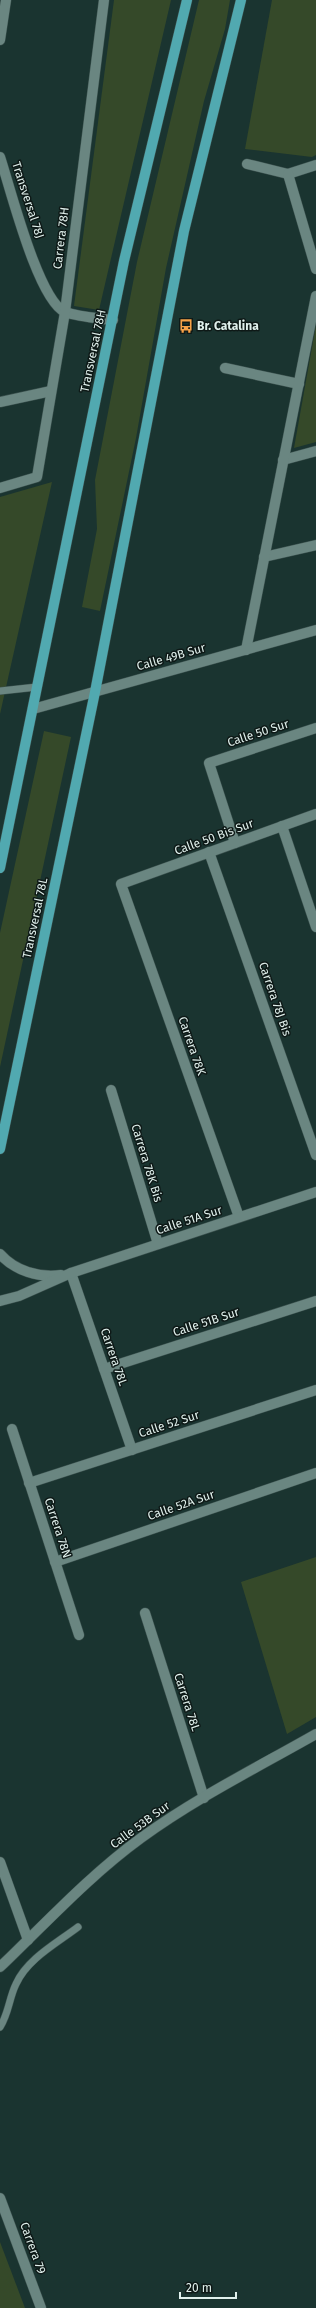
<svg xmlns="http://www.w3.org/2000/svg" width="316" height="2308" viewBox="0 0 316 2308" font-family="'Fira Sans',sans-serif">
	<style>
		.green { fill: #354929 }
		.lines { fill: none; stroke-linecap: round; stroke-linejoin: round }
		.service-casing { stroke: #3c524f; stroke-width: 8 }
		.minor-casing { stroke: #3c524f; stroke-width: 11 }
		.tertiary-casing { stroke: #3c524f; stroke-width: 11 }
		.primary-casing { stroke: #3c524f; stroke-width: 11 }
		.service { stroke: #6a8681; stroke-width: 7 }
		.minor { stroke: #6a8681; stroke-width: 10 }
		.tertiary { stroke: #6a8681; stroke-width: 10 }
		.primary { stroke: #51a9b0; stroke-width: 10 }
		.labels { text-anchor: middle; stroke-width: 3; stroke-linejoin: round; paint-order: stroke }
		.street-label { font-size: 12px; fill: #e0f0ec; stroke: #0e1917 }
		.poi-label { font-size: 12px; font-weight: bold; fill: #e0f0ec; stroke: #0e1917; text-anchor: start }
	</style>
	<rect width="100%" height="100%" fill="#1a3430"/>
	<g class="green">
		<path d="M 114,0 L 171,0 L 99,310 L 74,306 Z"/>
		<path d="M 199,0 L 230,0 L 225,29 L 204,101 L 166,268 L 136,438 L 100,611 L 82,607 L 97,529 L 95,480 L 137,262 Z"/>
		<path d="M 272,0 L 316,0 L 316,155 L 312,157 L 245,149 Z"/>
		<path d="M 316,325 L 316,442 L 294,448 Z"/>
		<path d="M 52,482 L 0,714 L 0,497 Z"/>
		<path d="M 44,731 L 71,737 L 0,1067 L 0,933 Z"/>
		<path d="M 316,1557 L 316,1717 L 287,1734 L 241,1582 Z"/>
		<path d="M 0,2242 L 25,2308 L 0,2308 Z"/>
	</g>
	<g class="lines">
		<defs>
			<g id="service">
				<path d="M 0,691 L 37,687"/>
				<path d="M 0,2027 C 9,2013 9,1998 16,1984 C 27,1959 57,1943 78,1927"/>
			</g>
			<g id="minor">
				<path d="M 0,40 L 6,0"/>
				<path d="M 0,157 C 10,187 38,300 65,312 C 79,317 98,318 113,320"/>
				<path d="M 247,164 L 288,174 L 316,165"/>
				<path d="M 288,174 L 316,269"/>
				<path d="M 225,368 L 299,384"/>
				<path d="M 0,402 L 51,391"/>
				<path d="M 283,460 L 316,451"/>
				<path d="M 0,488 L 37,477 L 65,312 L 104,0"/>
				<path d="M 264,557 L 316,545"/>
				<path d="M 246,650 L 316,296"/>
				<path d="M 33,709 L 316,630"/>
				<path d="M 282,826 L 316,927"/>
				<path d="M 235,843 L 209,763 L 316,728"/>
				<path d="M 209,852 L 316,1155"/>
				<path d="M 111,1090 L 158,1244"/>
				<path d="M 239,1217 L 121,884 L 316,814"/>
				<path d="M 0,1254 C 15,1271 39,1278 61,1275"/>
				<path d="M 71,1273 L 132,1450"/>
				<path d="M 0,1301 L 19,1296 L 71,1273 L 316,1192"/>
				<path d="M 104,1369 L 316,1301"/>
				<path d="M 12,1429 L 79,1635"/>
				<path d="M 29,1483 L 316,1390"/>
				<path d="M 55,1562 L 316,1473"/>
				<path d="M 145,1613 L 204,1798"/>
				<path d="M 0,1862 L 28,1940"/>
			</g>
			<g id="tertiary">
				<path d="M 0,1967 C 46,1923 90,1875 141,1838 C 196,1798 258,1767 316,1734"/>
				<path d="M 0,2198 L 41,2308"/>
			</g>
			<g id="primary">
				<path d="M 0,868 L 124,261 L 187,0"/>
				<path d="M 0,1149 L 95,692 L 184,231 L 241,0"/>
			</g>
		</defs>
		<use href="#service" class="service-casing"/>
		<use href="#minor" class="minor-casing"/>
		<use href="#tertiary" class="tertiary-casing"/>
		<use href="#primary" class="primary-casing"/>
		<use href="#service" class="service"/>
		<use href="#minor" class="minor"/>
		<use href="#tertiary" class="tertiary"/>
		<use href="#primary" class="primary"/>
	</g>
	<defs>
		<symbol id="bus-bare" viewBox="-9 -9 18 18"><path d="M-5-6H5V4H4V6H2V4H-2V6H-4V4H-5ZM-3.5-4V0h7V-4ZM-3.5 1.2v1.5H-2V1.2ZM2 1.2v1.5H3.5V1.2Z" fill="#f7a248" stroke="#0e1917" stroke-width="2.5" paint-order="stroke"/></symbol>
	</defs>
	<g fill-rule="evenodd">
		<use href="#bus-bare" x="176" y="316" width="20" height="20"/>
	</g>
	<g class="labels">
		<g class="street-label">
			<text transform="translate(28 200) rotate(72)" y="4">Transversal 78J</text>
			<text transform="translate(61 238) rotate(-83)" y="4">Carrera 78H</text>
			<text transform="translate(93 351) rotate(-78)" y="4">Transversal 78H</text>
			<text transform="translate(171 657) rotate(-16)" y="4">Calle 49B Sur</text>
			<text transform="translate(258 733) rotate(-18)" y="4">Calle 50 Sur</text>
			<text transform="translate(214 837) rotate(-20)" y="4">Calle 50 Bis Sur</text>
			<text transform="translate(35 918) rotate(-78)" y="4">Transversal 78L</text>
			<text transform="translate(275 999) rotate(71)" y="4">Carrera 78J Bis</text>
			<text transform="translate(192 1046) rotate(71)" y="4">Carrera 78K</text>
			<text transform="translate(147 1163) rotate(73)" y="4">Carrera 78K Bis</text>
			<text transform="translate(189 1220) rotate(-18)" y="4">Calle 51A Sur</text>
			<text transform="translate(206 1322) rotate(-18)" y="4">Calle 51B Sur</text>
			<text transform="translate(114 1357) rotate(71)" y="4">Carrera 78L</text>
			<text transform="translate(169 1424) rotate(-18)" y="4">Calle 52 Sur</text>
			<text transform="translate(181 1505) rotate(-19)" y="4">Calle 52A Sur</text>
			<text transform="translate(58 1528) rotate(72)" y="4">Carrera 78N</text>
			<text transform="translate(187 1702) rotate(72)" y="4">Carrera 78L</text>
			<text transform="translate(140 1825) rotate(-36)" y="4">Calle 53B Sur</text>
			<text transform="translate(33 2248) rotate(70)" y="4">Carrera 79</text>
		</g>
		<g class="poi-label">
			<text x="197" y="330">Br. Catalina</text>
		</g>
	</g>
	<path d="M180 2292v6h56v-6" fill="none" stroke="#e0f0ec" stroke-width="2"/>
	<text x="186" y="2292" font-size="12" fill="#e0f0ec" stroke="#0e1917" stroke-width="3" paint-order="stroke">20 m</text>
</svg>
